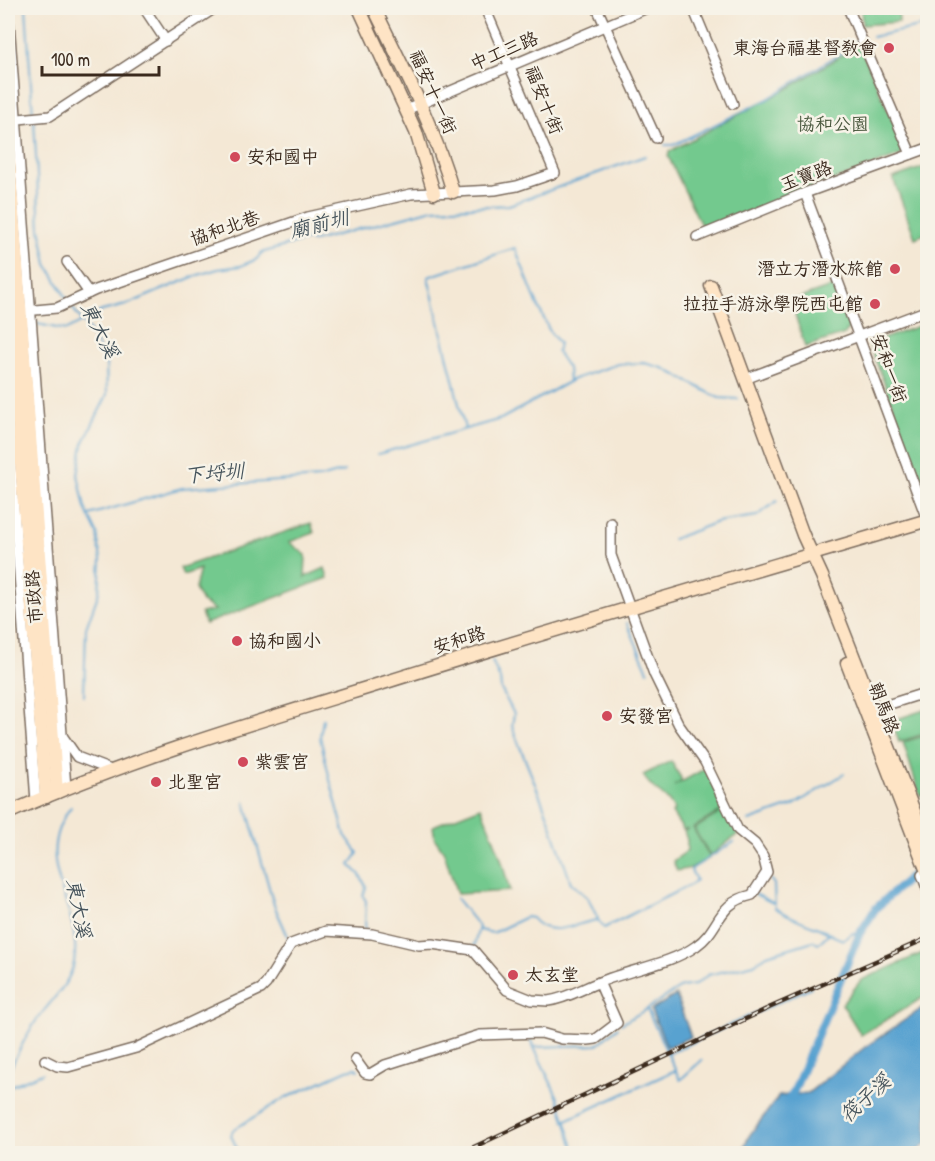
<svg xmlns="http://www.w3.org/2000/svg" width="935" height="1161" viewBox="0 0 935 1161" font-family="'Patrick Hand','LXGW WenKai TC',sans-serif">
<rect width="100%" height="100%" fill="#f7f3e8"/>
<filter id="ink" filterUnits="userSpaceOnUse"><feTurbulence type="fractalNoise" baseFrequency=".0167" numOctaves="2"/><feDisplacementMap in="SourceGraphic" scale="12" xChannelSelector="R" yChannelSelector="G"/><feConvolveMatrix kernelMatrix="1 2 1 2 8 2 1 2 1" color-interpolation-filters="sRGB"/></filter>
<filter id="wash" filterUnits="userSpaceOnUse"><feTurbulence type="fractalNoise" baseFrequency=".008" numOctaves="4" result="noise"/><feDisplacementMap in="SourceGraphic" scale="24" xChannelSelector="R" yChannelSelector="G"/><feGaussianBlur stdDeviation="1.35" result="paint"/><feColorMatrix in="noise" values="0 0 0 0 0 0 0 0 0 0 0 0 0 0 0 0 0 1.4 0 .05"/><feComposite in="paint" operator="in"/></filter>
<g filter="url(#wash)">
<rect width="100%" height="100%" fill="#f4e8d5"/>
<g fill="#73c98e" stroke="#577a56" stroke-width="1.5">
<polygon points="861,8 898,8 899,22 862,25"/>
<polygon points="855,47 861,49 904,147 901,155 707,228 701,225 668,156 670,151 787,89"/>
<polygon points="927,166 927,233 915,238 893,178"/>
<polygon points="834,286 849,327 845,334 805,347 791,301"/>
<polygon points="927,323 928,323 927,494 870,346 874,342"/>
<polygon points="311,523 314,533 289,542 306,555 305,577 325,568 328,578 205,624 201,613 215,610 202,602 195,589 200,569 183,575 180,568"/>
<polygon points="927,709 927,733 899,742 893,724 897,719"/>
<polygon points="927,735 927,793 920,796 903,742"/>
<path d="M671 761 681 778V782L674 786 706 768 726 808 693 828 710 858 691 868 677 871 673 861 687 851V840L684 831 689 829 683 830 672 813 674 810C667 793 652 792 643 775Z"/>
<polygon points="481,807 500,855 510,891 457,894 444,852 435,839 433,826"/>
<polygon points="726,809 738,834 710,856 694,829"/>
<polygon points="927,951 927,995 861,1035 842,1004 861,980"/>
</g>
<g fill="#59a2d0" stroke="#4a6677" stroke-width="1.5">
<polygon points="676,995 691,1037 667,1047 651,1010"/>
<polygon points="927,1005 927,1143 915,1153 741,1153 749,1136 779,1096 808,1093 865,1047"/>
</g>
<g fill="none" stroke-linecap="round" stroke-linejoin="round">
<g stroke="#59a2d0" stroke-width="2">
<polyline points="26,8 33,115"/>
<polyline points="872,37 928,25"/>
<polyline points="34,121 40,228 47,264 68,301"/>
<polyline points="665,145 673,145 766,100 844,51 857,40"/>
<polyline points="71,306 91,333 106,362 107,395 83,444 78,475 85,508 97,533 101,560 99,592 86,628 84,696"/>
<polyline points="33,323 66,330 102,311 126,305 195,276 218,269 241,266 257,259 261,253 310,239 311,242 433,209 509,205 645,156"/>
<polyline points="465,429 428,277 515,248 536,301 550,332 559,343 557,352 568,368 569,382"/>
<polyline points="378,454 501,419 574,379 618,364 644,363 663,368 719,398 738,399"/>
<polyline points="89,515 182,488 319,478 345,471"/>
<polyline points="673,539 717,522 757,516 777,501"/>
<polyline points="627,623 648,671"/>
<polyline points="492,661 500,679 501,689 514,714 512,726 518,742 548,816 571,883 588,898 598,919"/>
<polyline points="323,719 320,737 330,780 345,835 358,853 350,865 360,875 366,887 363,896 366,901 365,931"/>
<polyline points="245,802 274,905 290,941"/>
<polyline points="749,821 794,805 844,774"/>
<path d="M770 879 774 884 775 908C790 917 805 923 821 929 829 933 835 938 844 940L853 933 859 935"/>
<polyline points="755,894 773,903"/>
<polyline points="456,898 479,927 474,946"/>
<path d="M479 930 493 933 526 917 532 918C549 940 575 923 598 920L604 928 692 884 696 880 691 870 693 868 734 842"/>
<polyline points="621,1024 647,1009"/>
<polyline points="530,1039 558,1098 576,1154"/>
<polyline points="535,1047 597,1045 618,1027"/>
<polyline points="670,1053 811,987"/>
<polyline points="702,1060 680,1080 647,1009 681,987 695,985 708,975 754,964 767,955 813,941 818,944 828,934"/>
<path d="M8 1073C16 1057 24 1039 34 1024 46 1005 70 986 74 962 84 906 28 862 71 807"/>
<polyline points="8,1087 42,1073"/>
<polyline points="564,1121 676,1070"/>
<polyline points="240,1154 231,1136 233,1130 283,1099 347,1070 356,1068 358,1070"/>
</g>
<polyline stroke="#59a2d0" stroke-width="8" points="787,1102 794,1091 860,933 876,908 917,871"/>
</g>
</g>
<g filter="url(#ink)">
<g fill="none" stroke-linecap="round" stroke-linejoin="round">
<defs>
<g id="street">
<polyline points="8,8 66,788"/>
<polyline points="144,8 166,41"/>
<polyline points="597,8 656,138"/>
<polyline points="693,8 733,104"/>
<polyline points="848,8 911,154"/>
<polyline points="406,110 647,8"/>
<polyline points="8,120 50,116 215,8"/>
<polyline points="805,193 928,522"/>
<polyline points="697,237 805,193 928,148"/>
<polyline points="67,262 89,293"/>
<polyline points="24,311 57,308 96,290 308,217 411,194 495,190 517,186 555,173 485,8"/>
<polyline points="745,379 928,310"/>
<polyline points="8,426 36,801"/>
<polyline points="874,709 928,692"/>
<polyline points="63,737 77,757 111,770"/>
<polyline points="927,873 922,875 928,891"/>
<polyline points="355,1059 365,1073 370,1074 385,1065 480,1035 541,1033 562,1039 588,1040 596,1039 617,1023 599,982"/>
<path d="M45 1060 57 1066 68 1067 136 1048 261 989 266 984 291 944 326 931 372 934 419 945 432 944 473 950 507 990 532 1000 548 1001C566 999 583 988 600 982 629 970 671 964 696 946 721 929 716 903 752 895L767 872 763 856 755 844 738 830 705 762 679 725 654 674 611 555V523"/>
</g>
<g id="secondary">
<polyline points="359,8 416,132 434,193"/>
<path d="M374 8C403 67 435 129 453 192"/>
<polyline points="8,147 57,792"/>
<polyline points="711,286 803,535 822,576 928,847"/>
<polyline points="8,290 46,797"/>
<polyline points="847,663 928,874"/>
<path d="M8 813C129 759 256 722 383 683 564 626 746 574 928 520"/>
</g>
</defs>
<use href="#street" stroke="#7c6c5e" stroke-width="12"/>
<use href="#secondary" stroke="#7c6c5e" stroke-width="15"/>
<use href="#street" stroke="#fff" stroke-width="9"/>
<use href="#secondary" stroke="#fee4c5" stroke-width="12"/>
<defs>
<polyline id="rail" points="459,1154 771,1007 928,938"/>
</defs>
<use href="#rail" stroke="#3b2a1e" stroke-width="4.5"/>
<use href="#rail" stroke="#f7f3e8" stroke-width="2" stroke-dasharray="7" stroke-linecap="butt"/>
</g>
</g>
<g fill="#d1495b" stroke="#f7f3e8" stroke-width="2">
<circle cx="889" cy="48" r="6"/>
<circle cx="235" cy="157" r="6"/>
<circle cx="895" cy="269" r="6"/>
<circle cx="875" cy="304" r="6"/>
<circle cx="237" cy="641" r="6"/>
<circle cx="607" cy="716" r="6"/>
<circle cx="243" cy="762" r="6"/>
<circle cx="156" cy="782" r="6"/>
<circle cx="513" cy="975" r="6"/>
</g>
<g text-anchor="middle" stroke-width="5" stroke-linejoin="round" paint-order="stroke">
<g font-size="18" fill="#3b2a1e" stroke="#f7f3e8" text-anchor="start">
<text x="877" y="54" text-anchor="end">東海台福基督教會</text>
<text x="247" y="163">安和國中</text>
<text x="883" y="275" text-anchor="end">潛立方潛水旅館</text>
<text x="863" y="310" text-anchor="end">拉拉手游泳學院西屯館</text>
<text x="249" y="647">協和國小</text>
<text x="619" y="722">安發宮</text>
<text x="255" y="768">紫雲宮</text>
<text x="168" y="788">北聖宮</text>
<text x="525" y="981">太玄堂</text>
</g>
<g font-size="18" fill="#3b2a1e" stroke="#f7f3e8">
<text transform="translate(504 51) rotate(-23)" y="6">中工三路</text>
<text transform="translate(433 92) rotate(66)" y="6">福安十一街</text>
<text transform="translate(544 100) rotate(68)" y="6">福安十街</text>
<text transform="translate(806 176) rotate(-21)" y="6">玉寶路</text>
<text transform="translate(225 228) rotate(-19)" y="6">協和北巷</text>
<text transform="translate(889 368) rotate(70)" y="6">安和一街</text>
<text transform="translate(34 597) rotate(-94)" y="6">市政路</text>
<text transform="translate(459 640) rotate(-17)" y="6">安和路</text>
<text transform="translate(884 708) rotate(69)" y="6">朝馬路</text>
</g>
<g font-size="18" fill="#4c5a40" stroke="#f7f3e8">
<text x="833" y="130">協和公園</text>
</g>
<g font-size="20" font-style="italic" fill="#46545c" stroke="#f7f3e8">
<text transform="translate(319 224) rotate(-14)" y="7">廟前圳</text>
<text transform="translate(100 330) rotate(63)" y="7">東大溪</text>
<text transform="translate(214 473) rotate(-5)" y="7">下埒圳</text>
<text transform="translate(79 908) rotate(79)" y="7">東大溪</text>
<text transform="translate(865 1098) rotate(-42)" y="7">筏子溪</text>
</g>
</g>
<rect width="935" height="1161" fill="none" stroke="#f7f3e8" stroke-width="30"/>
<path d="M42 66v9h117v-9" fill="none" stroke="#3b2a1e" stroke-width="3"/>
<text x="51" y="66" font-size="18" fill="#3b2a1e" stroke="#f7f3e8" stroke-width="4.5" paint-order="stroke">100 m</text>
</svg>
